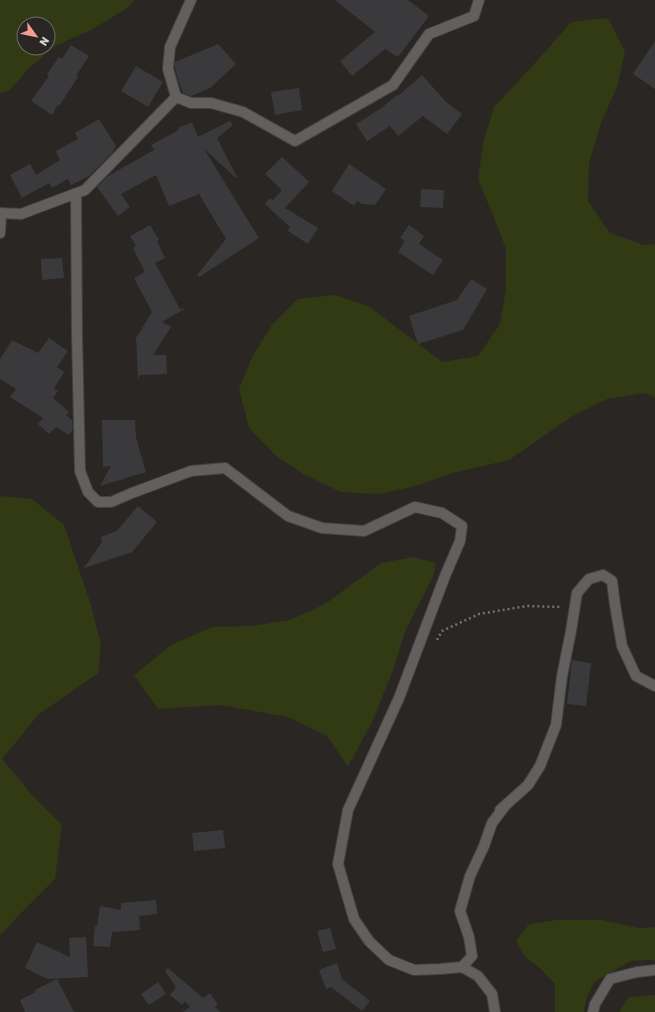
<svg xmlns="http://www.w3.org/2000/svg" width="655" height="1012" viewBox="0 0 655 1012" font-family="Rubik,sans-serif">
<rect width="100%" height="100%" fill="#292624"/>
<g fill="#323a13" fill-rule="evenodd">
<path d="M0 0H134L126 9 91 30 55 46 28 69 10 90 0 93ZM24 24H48V48H24Z"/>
<polygon points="608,18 625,51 617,87 601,123 589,163 588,201 610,233 644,245 655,244 655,398 645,393 607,399 571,417 509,460 452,473 416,486 379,494 341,492 305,475 275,455 249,428 239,389 253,355 272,325 298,299 335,295 370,307 442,362 478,356 500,324 506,289 506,249 493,215 478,180 483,143 494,107 545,52 571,22"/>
<polygon points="0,496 32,499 64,525 91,605 101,644 98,673 38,715 2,759 33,796 62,825 55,879 18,916 0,936"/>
<polygon points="413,557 436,563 433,577 406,629 392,673 373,720 348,767 327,736 288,717 220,705 158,709 134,675 171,645 212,627 252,626 290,620 325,604 381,563"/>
<polygon points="557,920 601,920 639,928 655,927 655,961 650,960 631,961 594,982 586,1000 584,1012 555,1012 555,984 541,969 525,957 516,941 529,924"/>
<polygon points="655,995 655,1012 619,1012 629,997"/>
</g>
<g fill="#3a3a3d">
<polygon points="335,0 408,0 429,16 398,57 385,49 352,76 340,61 375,32"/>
<polygon points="655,41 655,89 633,74"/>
<polygon points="218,44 236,64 210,88 191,96 183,93 178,80 175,68 175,62"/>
<polygon points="71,45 89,56 76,76 78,77 59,106 58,104 52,115 31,101 49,76 47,74 59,57 62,59"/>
<polygon points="136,66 163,82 148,107 121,91"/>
<polygon points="422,75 445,101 462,114 447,134 423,116 398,136 390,126 367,141 356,124 380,109 397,95 398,96"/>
<polygon points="299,88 302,110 275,115 271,92"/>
<polygon points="99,119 116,146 112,153 89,176 71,185 68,179 52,188 49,183 22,198 10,175 30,164 36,175 60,160 56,151 78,139 75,133"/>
<polygon points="230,121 233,125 217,138 237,177 236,178 204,149 259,238 199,277 197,275 226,239 199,194 169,206 156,175 121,194 130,207 118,216 97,187 108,176 154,150 151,145 179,130 178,128 192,122 198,137"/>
<polygon points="282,157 309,182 285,208 318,228 308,244 288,231 290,227 265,204 270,198 273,200 282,190 265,174"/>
<polygon points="349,164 386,189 375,205 362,204 357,201 354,206 332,191"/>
<polygon points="421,189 444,190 443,208 420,207"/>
<polygon points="150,225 159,240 157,241 165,258 155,263 180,309 186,308 162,322 171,327 153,355 166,355 167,374 140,375 138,379 136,338 152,312 134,278 145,272 133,248 136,246 130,236"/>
<polygon points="409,225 424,236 419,244 443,260 433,275 398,252 405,241 400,238"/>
<polygon points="62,258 64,278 42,280 41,259"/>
<polygon points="471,279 487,289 463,330 418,344 409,316 457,300"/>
<polygon points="49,338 68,351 57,367 64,372 54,389 58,391 53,398 69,412 66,415 72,420 73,429 69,435 56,427 49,434 38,424 43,418 10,397 16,389 0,379 0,359 12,340 38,353"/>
<polygon points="102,420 135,420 136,438 146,472 100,486 111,466 103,467"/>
<polygon points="138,506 157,522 132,552 84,568 102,542 101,537 117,531"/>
<polygon points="572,660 591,663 586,706 567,704"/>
<polygon points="223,830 225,848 194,851 192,833"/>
<polygon points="156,900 157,914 139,916 140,930 112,932 110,947 93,946 95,926 97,926 100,906 121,910 121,903"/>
<polygon points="330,928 336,949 323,952 317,931"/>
<polygon points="86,937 88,977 47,979 25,968 37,942 70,957 69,938"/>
<polygon points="337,963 342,979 370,1001 362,1011 331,987 326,989 319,970"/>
<polygon points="168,968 203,998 210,993 218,1005 215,1007 221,1012 183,1012 190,1007 185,1001 182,1005 170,995 176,987 165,971"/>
<polygon points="57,979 74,1012 25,1012 20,1000 36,992 35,990"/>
<polygon points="158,982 166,994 149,1005 141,994"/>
</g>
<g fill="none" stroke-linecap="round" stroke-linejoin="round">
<defs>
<g id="minor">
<polyline points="176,97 168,69 170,47 191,0"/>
<polyline points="76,194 77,334 80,471 88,492 98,502 111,502 132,493 191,471 225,468 288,516 322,528 364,531 415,507 442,513 462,526 460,541 445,576 399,698 348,810 338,864 354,919 369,941 389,960 414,970 440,969 462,967 472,956 469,937 460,911 470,876 484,846 492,823 505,806"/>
<polyline points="0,213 21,214 85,190 176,97 191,103 211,103 243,112 295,141 393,85 429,34 474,16 479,0"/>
<polyline points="0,233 1,213"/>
<polyline points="500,810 528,785 540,766 556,725 562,676 571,631 577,593 589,579 603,575 612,581 615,605 622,646 636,676 655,686"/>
<polyline points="462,967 478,976 492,994 495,1012"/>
<polyline points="593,1012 595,1004 610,979 637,972 655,970"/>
</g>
</defs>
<use href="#minor" stroke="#454240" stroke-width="12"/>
<polyline stroke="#757371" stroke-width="2.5" stroke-dasharray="2 3" stroke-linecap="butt" points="437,640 442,631 479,614 527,606 562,607"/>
<use href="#minor" stroke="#61605f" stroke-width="10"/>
</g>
<g transform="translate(36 36) rotate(123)"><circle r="19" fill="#292624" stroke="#6f6c6b"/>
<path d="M0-3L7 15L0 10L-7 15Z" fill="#f59c93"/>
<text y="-6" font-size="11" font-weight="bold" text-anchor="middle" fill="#d8d6d5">N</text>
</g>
</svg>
